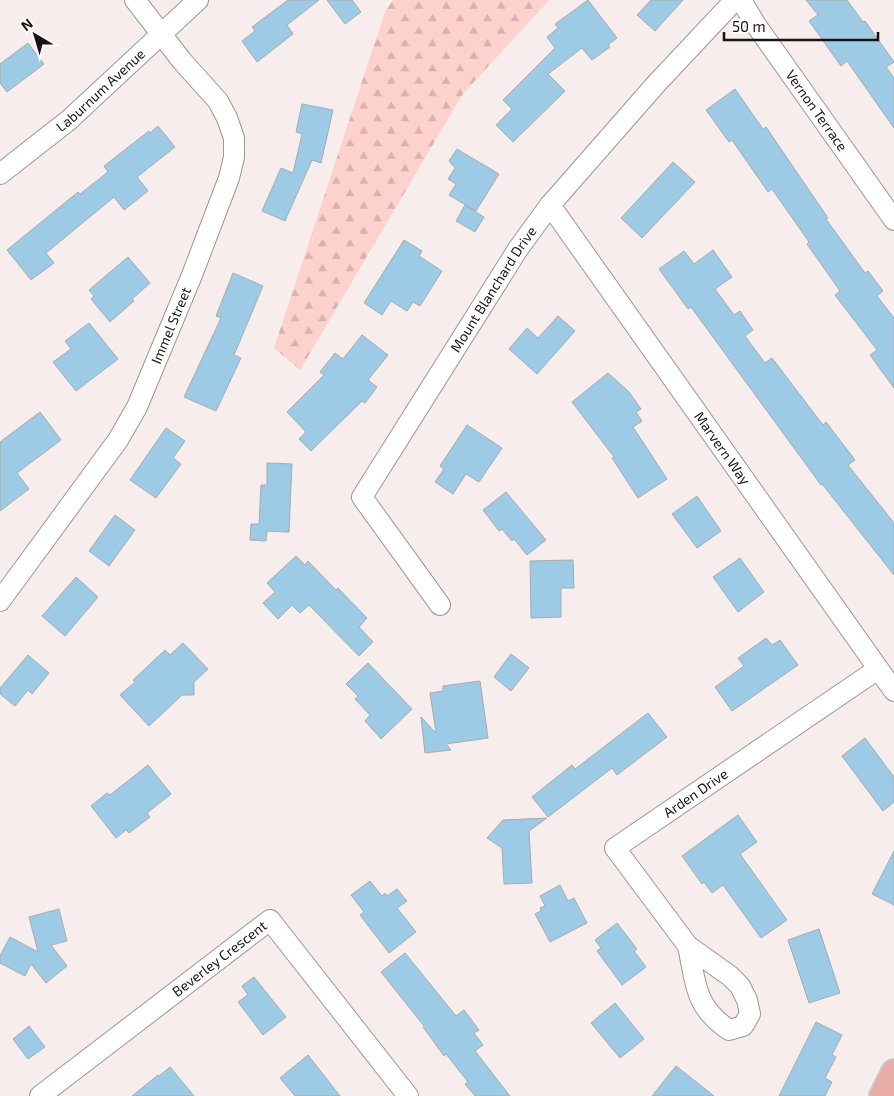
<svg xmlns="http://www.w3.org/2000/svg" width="894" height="1096" viewBox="0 0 894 1096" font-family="'Exo 2',sans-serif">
<defs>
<pattern id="forest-firs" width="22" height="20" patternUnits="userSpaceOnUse" patternTransform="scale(1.25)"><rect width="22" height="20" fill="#fdd1cc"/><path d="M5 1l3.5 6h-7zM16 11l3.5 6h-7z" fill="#d8b3ae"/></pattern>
</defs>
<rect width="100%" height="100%" fill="#f7edec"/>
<polygon fill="url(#forest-firs)" points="393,0 549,0 462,95 300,370 274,348 385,12"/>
<g fill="#9dcae5" stroke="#a5acb1">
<polygon points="288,0 319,0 287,25 293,34 257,62 242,41 255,31 252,27"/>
<polygon points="327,0 352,0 361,12 345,24"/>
<polygon points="588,0 617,38 608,45 610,47 592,60 582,48 548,74 565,91 513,142 496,125 512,109 503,100 555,48 547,37 558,28 555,24"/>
<polygon points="651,0 683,0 655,31 637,15"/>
<polygon points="806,0 847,0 863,22 865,21 894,62 886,67 894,78 894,128 847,61 841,66 809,21 818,15"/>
<polygon points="28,43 44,64 7,92 0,83 0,64"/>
<polygon points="735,89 763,129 766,127 828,218 826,219 865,273 868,271 883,291 877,296 894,318 894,388 870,355 877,350 835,295 840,291 807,244 809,242 772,189 768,192 732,140 729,142 706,110"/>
<polygon points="302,104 333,110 321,163 312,160 285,221 262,211 281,168 293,173 302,134 296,132"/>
<polygon points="158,126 175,147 137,177 148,191 124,210 114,197 46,253 54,263 31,280 7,250 78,192 80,194 108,172 104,166 149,131 150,133"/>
<polygon points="457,149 499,174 476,211 449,195 456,184 448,179 455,168 449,161"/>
<polygon points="673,162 695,182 642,238 621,218"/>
<polygon points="465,205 484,217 475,232 456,221"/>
<polygon points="404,240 422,251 419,256 442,271 420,306 413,302 407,311 391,301 382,315 364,303"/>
<polygon points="713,250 732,277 715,289 734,315 740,311 753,330 745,336 765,363 772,358 823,425 826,422 855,460 848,465 894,523 894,575 822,484 821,485 691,307 688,309 659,269 684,251 694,264"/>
<polygon points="128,257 150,283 132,299 134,301 110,322 91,299 94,296 89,290"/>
<polygon points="233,273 263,286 234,355 241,358 216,411 184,397 221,318 216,316"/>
<polygon points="558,316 575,331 537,374 509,349 527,328 538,338"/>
<polygon points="89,323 118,359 76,391 53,362 71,349 65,341"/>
<polygon points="362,335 388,355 368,380 377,387 365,403 362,401 311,451 299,439 306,432 287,412 324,375 320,372 335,353 343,359"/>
<polygon points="608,373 629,392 641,409 636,412 642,421 633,427 667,479 638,498 612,458 614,457 572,402"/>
<polygon points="40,412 61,440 17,473 29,489 0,511 0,442"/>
<polygon points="467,425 502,448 479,482 466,474 453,494 435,482 444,469 440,466"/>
<polygon points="166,428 185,441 173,458 181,464 156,498 130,480"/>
<polygon points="267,463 292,464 289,532 267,531 266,541 250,540 251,524 259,524 261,485 267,485"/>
<polygon points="506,492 546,540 527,555 514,539 512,541 502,529 499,531 483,510"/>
<polygon points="697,496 721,531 697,548 672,514"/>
<polygon points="115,515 135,530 109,566 89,551"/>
<polygon points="296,556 305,565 308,561 336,590 338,588 367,618 359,627 373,642 359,656 309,605 300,613 292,605 278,619 263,603 275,592 267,583"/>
<polygon points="740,558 764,592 738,612 713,577"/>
<polygon points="573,560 574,588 561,588 561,617 531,618 530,561"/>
<polygon points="76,577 98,597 65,636 42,616"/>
<polygon points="766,638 772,645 780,640 798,665 732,711 715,687 744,666 738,658"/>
<polygon points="183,643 208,669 194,682 194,695 182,695 149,726 120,695 135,682 133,680 165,650 170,655"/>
<polygon points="511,654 529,668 511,691 494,677"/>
<polygon points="28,655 49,673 32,694 28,690 15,706 0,694 0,688"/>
<polygon points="368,663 412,709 381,739 365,721 370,715 355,699 358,696 346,684"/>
<polygon points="480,681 488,738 446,744 451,750 425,753 421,717 436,733 430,693 443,691 443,686"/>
<polygon points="648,713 667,737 617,775 612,768 548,817 532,797 572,765 575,769"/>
<polygon points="865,738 894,777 894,802 883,811 842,756"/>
<polygon points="148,765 171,794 147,813 150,817 129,833 126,830 116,838 91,806 107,793 110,795"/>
<polygon points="738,815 757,842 740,854 787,920 761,938 723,885 712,893 704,882 702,884 682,856"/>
<polygon points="547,818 529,831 532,883 504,884 502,848 487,838 503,820"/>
<polygon points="894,851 894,905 872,894"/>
<polygon points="370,881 382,896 385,893 387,896 397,889 407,901 397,908 416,932 389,953 360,915 364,912 351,895"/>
<polygon points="560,885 568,901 574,898 587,923 550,942 535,914 541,911 540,908 545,906 540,896"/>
<polygon points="59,909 67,941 51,945 67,966 46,983 31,964 25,976 0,963 0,956 10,937 38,952 29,917"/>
<polygon points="617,923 637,949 634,951 646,967 622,985 597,951 601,948 595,940"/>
<polygon points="819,929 840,993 809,1003 788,940"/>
<polygon points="405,953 456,1016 464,1010 479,1030 474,1033 483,1045 475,1051 510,1096 475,1096 465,1084 468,1082 446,1054 444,1056 423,1027 424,1026 381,972"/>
<polygon points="254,977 286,1017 263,1035 238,1002 248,995 242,986"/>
<polygon points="615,1003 644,1039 620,1058 591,1023"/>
<polygon points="816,1022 842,1035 832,1055 836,1057 825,1078 832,1082 825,1096 779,1096"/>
<polygon points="29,1026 45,1047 28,1059 13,1039"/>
<polygon points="308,1055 340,1096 295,1096 280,1078"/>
<polygon points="676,1066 714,1096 652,1096"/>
<polygon points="170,1067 194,1096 132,1096 158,1075 159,1076"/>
</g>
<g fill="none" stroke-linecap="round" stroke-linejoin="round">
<defs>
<g id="minor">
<path id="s1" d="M741 0 756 25 894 220"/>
<path id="s2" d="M0 174 69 120 198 0"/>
<path id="s3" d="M550 205 894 691"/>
<path id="s4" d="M0 601 118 440 137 407 192 275 229 178 234 157V138L227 118 218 101 182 61 135 0"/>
<path id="s5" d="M440 605 362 497 518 249 550 205 657 83 735 0"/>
<path id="s6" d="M688 946C696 984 694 1006 729 1030L743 1026 750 1014 747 1000 740 986 730 976 688 946 615 848 878 669"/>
<path id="s7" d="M40 1096 270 920 408 1096"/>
</g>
<polyline id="major" points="882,1096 894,1072"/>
</defs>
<use href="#minor" stroke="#9e9594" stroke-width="22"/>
<use href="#major" stroke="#cccbcb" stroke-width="28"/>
<use href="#minor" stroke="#fff" stroke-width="20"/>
<use href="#major" stroke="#e9ada7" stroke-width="25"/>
</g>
<g text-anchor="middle" stroke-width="4" stroke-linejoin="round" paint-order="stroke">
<g font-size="14" fill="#171413" stroke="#fefcfc">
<text dy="5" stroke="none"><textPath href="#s2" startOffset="131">Laburnum Avenue</textPath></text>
<text dy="5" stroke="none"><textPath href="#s1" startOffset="134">Vernon Terrace</textPath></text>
<text dy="5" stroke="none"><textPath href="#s5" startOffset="379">Mount Blanchard Drive</textPath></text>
<text dy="5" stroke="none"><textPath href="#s4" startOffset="326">Immel Street</textPath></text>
<text dy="5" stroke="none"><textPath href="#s3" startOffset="298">Marvern Way</textPath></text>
<text dy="5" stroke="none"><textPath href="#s6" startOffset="441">Arden Drive</textPath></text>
<text dy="5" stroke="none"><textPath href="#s7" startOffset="226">Beverley Crescent</textPath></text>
</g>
</g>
<g transform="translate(35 35) rotate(322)" stroke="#fefcfc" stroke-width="4" paint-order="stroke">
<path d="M0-4L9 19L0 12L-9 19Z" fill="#171413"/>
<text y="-8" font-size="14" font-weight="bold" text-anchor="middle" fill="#171413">N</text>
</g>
<path d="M724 32v8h154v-8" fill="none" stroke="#171413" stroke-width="2.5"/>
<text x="732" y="32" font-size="15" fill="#171413" stroke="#fefcfc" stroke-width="4" paint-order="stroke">50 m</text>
</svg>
